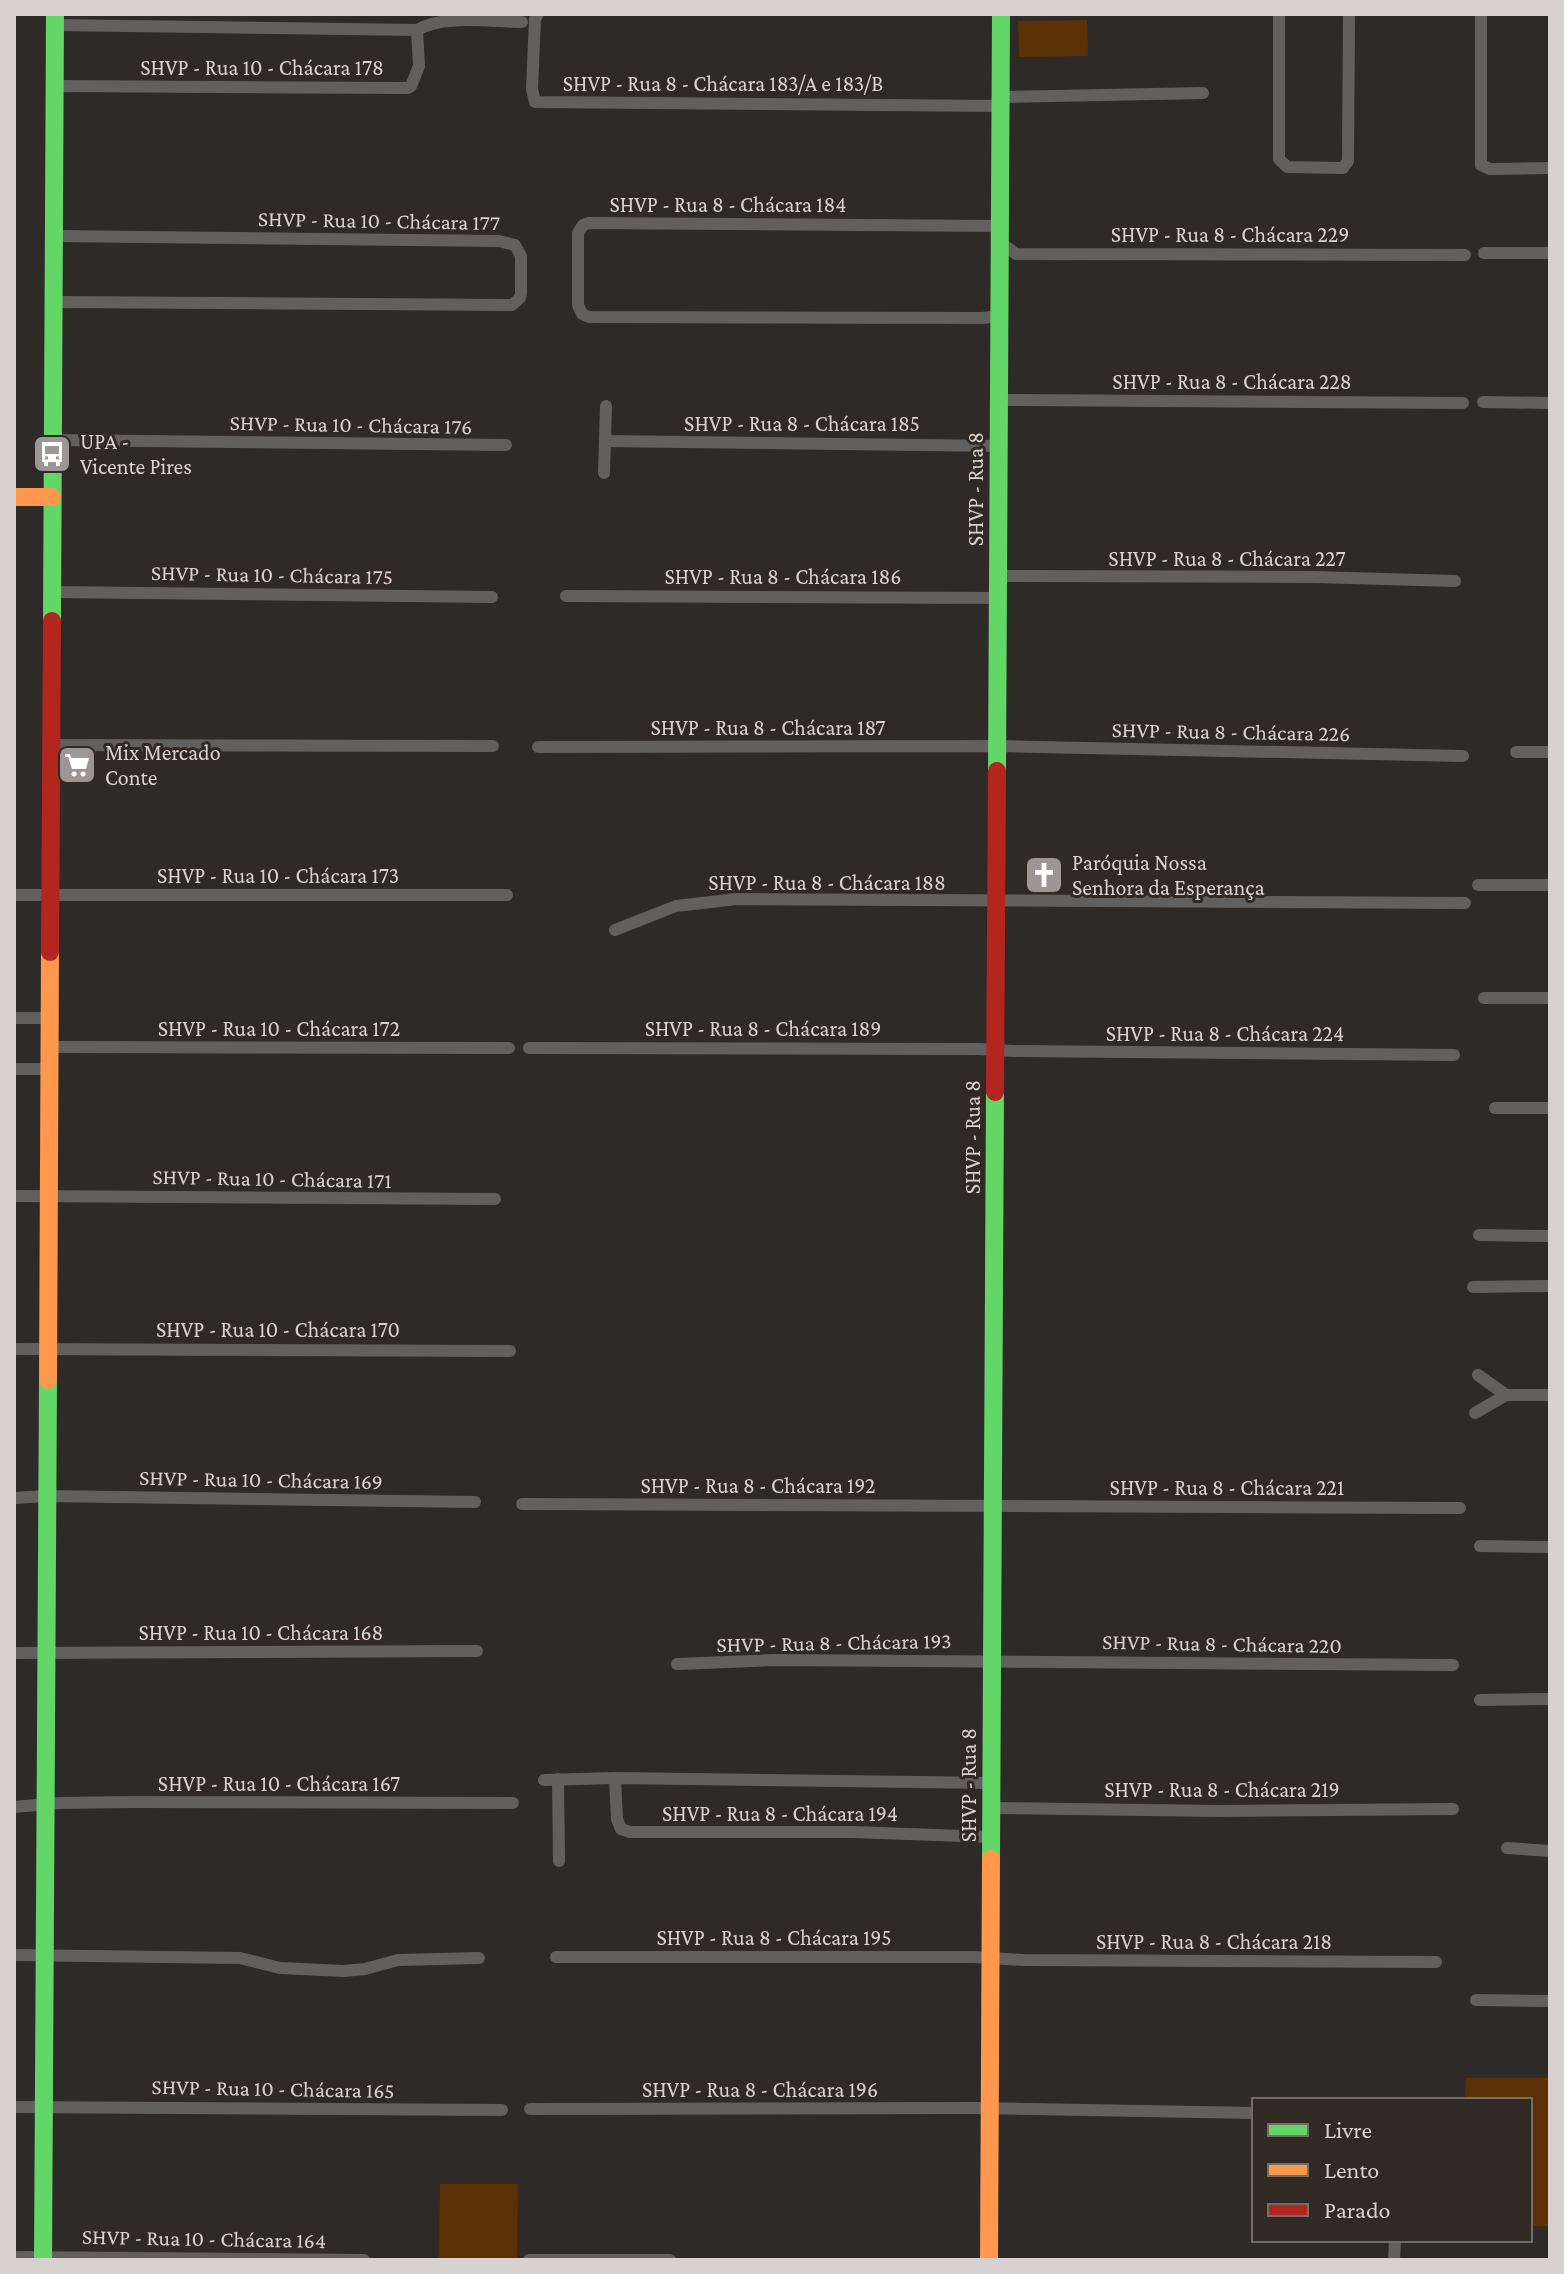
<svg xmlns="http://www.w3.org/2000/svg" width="1564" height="2274" viewBox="0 0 1564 2274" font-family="'Crimson Pro',serif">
<rect width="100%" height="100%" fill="#2e2a27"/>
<g fill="#5b3005">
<polygon points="1087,20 1088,56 1019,57 1018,21"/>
<polygon points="1466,2078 1550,2078 1550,2226 1530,2226 1530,2100 1465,2100"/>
<polygon points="440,2184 518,2184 517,2260 439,2260"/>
</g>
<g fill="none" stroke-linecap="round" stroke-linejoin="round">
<g stroke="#62605e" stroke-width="12">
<polyline points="538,14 535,19 532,89 535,102 1001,106"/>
<polyline points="1279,14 1279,159 1287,167 1343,168 1348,161 1349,14"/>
<polyline points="1481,14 1481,165 1490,169 1550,168"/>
<polyline points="54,25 417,30"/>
<path d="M54 86 408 88 411 86 419 66 417 30C443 14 491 22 522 22"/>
<polyline points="1001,97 1203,93"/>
<polyline points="999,226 588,223 583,225 578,233 578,305 582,314 589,317 982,318 1000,316"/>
<polyline points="54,236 499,241 515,245 521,256 521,293 520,298 512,305 54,302"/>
<polyline points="1000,242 1016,254 1465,255"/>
<polyline points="1484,253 1550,253"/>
<polyline points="1000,400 1463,403"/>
<polyline points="1483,402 1550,403"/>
<polyline points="52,440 506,445"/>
<polyline points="605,441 999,446"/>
<polyline points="604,473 606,406"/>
<polyline points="999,576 1315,577 1455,581"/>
<polyline points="51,592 492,597"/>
<polyline points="566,596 1000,598"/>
<polyline points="50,745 493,746"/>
<polyline points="538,747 997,746 1463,756"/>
<polyline points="1516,752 1550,752"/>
<polyline points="1478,885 1550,885"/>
<polyline points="14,895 507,895"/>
<polyline points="615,930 676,906 737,899 1465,903"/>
<polyline points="1484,998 1550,998"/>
<polyline points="14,1018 49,1018"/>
<polyline points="49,1047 509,1048"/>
<polyline points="529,1048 979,1049 1013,1051 1454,1055"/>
<polyline points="14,1069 49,1069"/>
<polyline points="1495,1108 1550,1108"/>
<polyline points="14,1196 495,1199"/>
<polyline points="1479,1235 1550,1236"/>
<polyline points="1473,1287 1550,1286"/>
<polyline points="14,1349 510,1351"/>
<polyline points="1506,1395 1550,1395"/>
<polyline points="1475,1413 1506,1395 1478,1375"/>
<polyline points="14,1498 46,1496 475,1502"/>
<polyline points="522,1504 1460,1508"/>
<polyline points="1480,1546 1550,1547"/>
<polyline points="14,1653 477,1651"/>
<polyline points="677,1664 775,1660 1453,1665"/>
<polyline points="1480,1700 1550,1699"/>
<polyline points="558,1779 559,1861"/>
<polyline points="544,1780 615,1778"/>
<polyline points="992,1783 615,1778 617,1819 621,1829 630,1832 852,1832 992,1837"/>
<polyline points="14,1807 59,1803 130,1802 513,1803"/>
<polyline points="992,1808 1220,1811 1453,1809"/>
<polyline points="1507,1848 1550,1851"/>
<polyline points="14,1955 240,1958 280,1968 344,1971 365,1969 398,1960 479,1958"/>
<polyline points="556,1957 974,1957 1024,1960 1436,1962"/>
<polyline points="1476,2000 1550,2001"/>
<polyline points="14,2107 502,2110"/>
<polyline points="530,2109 973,2108 1254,2113"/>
<polyline points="14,2257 364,2260"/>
<polyline points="529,2260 670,2260"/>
<polyline points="1394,2260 1395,2240"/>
</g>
<g stroke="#63d668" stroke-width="18">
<polyline points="52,621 55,14"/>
<polyline points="997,771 1001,14"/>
<polyline points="991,1859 995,1092"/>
<polyline points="43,2260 48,1380"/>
</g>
<g stroke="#ff974d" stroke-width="18">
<polyline points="14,497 52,497"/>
<polyline points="48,1380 50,952"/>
<polyline points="989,2260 991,1859"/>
</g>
<g stroke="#b3261e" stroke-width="18">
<polyline points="50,952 52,621"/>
<polyline points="995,1092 997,771"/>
</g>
</g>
<defs>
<symbol id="bus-square" viewBox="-11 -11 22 22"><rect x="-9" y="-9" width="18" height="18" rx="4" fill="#9c9794" stroke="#312924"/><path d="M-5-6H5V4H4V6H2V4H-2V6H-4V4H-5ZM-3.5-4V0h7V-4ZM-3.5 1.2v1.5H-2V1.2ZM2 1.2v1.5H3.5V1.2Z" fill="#fff"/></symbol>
<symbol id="supermarket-square" viewBox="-11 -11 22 22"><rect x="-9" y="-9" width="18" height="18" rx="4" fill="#9c9794" stroke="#312924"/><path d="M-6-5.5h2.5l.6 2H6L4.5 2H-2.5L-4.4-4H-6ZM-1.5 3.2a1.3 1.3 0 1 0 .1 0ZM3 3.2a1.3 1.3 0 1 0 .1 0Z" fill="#fff"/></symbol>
<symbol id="church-square" viewBox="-11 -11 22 22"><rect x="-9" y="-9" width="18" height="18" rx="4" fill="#9c9794" stroke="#312924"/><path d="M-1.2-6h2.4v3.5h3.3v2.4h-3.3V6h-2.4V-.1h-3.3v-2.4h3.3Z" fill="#fff"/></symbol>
</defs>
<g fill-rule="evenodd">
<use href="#bus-square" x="30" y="432" width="44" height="44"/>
<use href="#supermarket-square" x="55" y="743" width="44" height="44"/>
<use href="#church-square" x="1022" y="853" width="44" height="44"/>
</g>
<g text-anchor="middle" stroke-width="6" stroke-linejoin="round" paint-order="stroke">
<g font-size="22" fill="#d7d2cf" stroke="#312924">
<text x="262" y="75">SHVP - Rua 10 - Chácara 178</text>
<text x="723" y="91">SHVP - Rua 8 - Chácara 183/A e 183/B</text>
<text x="728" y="212">SHVP - Rua 8 - Chácara 184</text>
<text transform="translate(379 220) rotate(1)" y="8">SHVP - Rua 10 - Chácara 177</text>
<text x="1230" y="242">SHVP - Rua 8 - Chácara 229</text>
<text x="1232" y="389">SHVP - Rua 8 - Chácara 228</text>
<text x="802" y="431">SHVP - Rua 8 - Chácara 185</text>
<text transform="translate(351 424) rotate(1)" y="8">SHVP - Rua 10 - Chácara 176</text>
<text transform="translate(975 489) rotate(-90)" y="8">SHVP - Rua 8</text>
<text x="1227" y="566">SHVP - Rua 8 - Chácara 227</text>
<text transform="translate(272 574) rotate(1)" y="8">SHVP - Rua 10 - Chácara 175</text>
<text x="783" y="584">SHVP - Rua 8 - Chácara 186</text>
<text x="768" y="735">SHVP - Rua 8 - Chácara 187</text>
<text transform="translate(1231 731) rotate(1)" y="8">SHVP - Rua 8 - Chácara 226</text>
<text x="278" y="883">SHVP - Rua 10 - Chácara 173</text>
<text x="827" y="890">SHVP - Rua 8 - Chácara 188</text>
<text x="279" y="1036">SHVP - Rua 10 - Chácara 172</text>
<text x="763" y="1036">SHVP - Rua 8 - Chácara 189</text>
<text x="1225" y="1041">SHVP - Rua 8 - Chácara 224</text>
<text transform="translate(972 1137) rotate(-90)" y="8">SHVP - Rua 8</text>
<text transform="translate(272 1178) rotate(1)" y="8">SHVP - Rua 10 - Chácara 171</text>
<text x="278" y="1337">SHVP - Rua 10 - Chácara 170</text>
<text transform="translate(261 1479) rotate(1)" y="8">SHVP - Rua 10 - Chácara 169</text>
<text x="758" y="1493">SHVP - Rua 8 - Chácara 192</text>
<text x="1227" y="1495">SHVP - Rua 8 - Chácara 221</text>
<text x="261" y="1640">SHVP - Rua 10 - Chácara 168</text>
<text transform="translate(834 1642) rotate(-1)" y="8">SHVP - Rua 8 - Chácara 193</text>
<text transform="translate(1222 1643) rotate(1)" y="8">SHVP - Rua 8 - Chácara 220</text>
<text x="279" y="1791">SHVP - Rua 10 - Chácara 167</text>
<text transform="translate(968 1785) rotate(-90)" y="8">SHVP - Rua 8</text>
<text x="1222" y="1797">SHVP - Rua 8 - Chácara 219</text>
<text x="780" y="1821">SHVP - Rua 8 - Chácara 194</text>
<text x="774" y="1945">SHVP - Rua 8 - Chácara 195</text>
<text x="1214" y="1949">SHVP - Rua 8 - Chácara 218</text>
<text transform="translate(273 2088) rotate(1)" y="8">SHVP - Rua 10 - Chácara 165</text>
<text x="760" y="2097">SHVP - Rua 8 - Chácara 196</text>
<text transform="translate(204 2238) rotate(1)" y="8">SHVP - Rua 10 - Chácara 164</text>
</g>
<g font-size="22" fill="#d7d2cf" stroke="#312924" text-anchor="start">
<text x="80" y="449">UPA -<tspan x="80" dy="25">Vicente Pires</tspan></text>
<text x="105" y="760">Mix Mercado<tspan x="105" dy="25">Conte</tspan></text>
<text x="1072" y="870">Paróquia Nossa<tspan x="1072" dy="25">Senhora da Esperança</tspan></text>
</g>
</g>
<rect width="1564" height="2274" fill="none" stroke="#d7d2cf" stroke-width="32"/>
<rect x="1252" y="2098" width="280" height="144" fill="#312924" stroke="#736d68" stroke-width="2"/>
<rect x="1268" y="2124" width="40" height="12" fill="#63d668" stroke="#736d68" stroke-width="2"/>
<text x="1324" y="2138" font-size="24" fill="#d7d2cf">Livre</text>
<rect x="1268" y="2164" width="40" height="12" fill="#ff974d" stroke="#736d68" stroke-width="2"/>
<text x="1324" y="2178" font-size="24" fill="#d7d2cf">Lento</text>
<rect x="1268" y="2204" width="40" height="12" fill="#b3261e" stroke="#736d68" stroke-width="2"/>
<text x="1324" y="2218" font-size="24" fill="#d7d2cf">Parado</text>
</svg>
